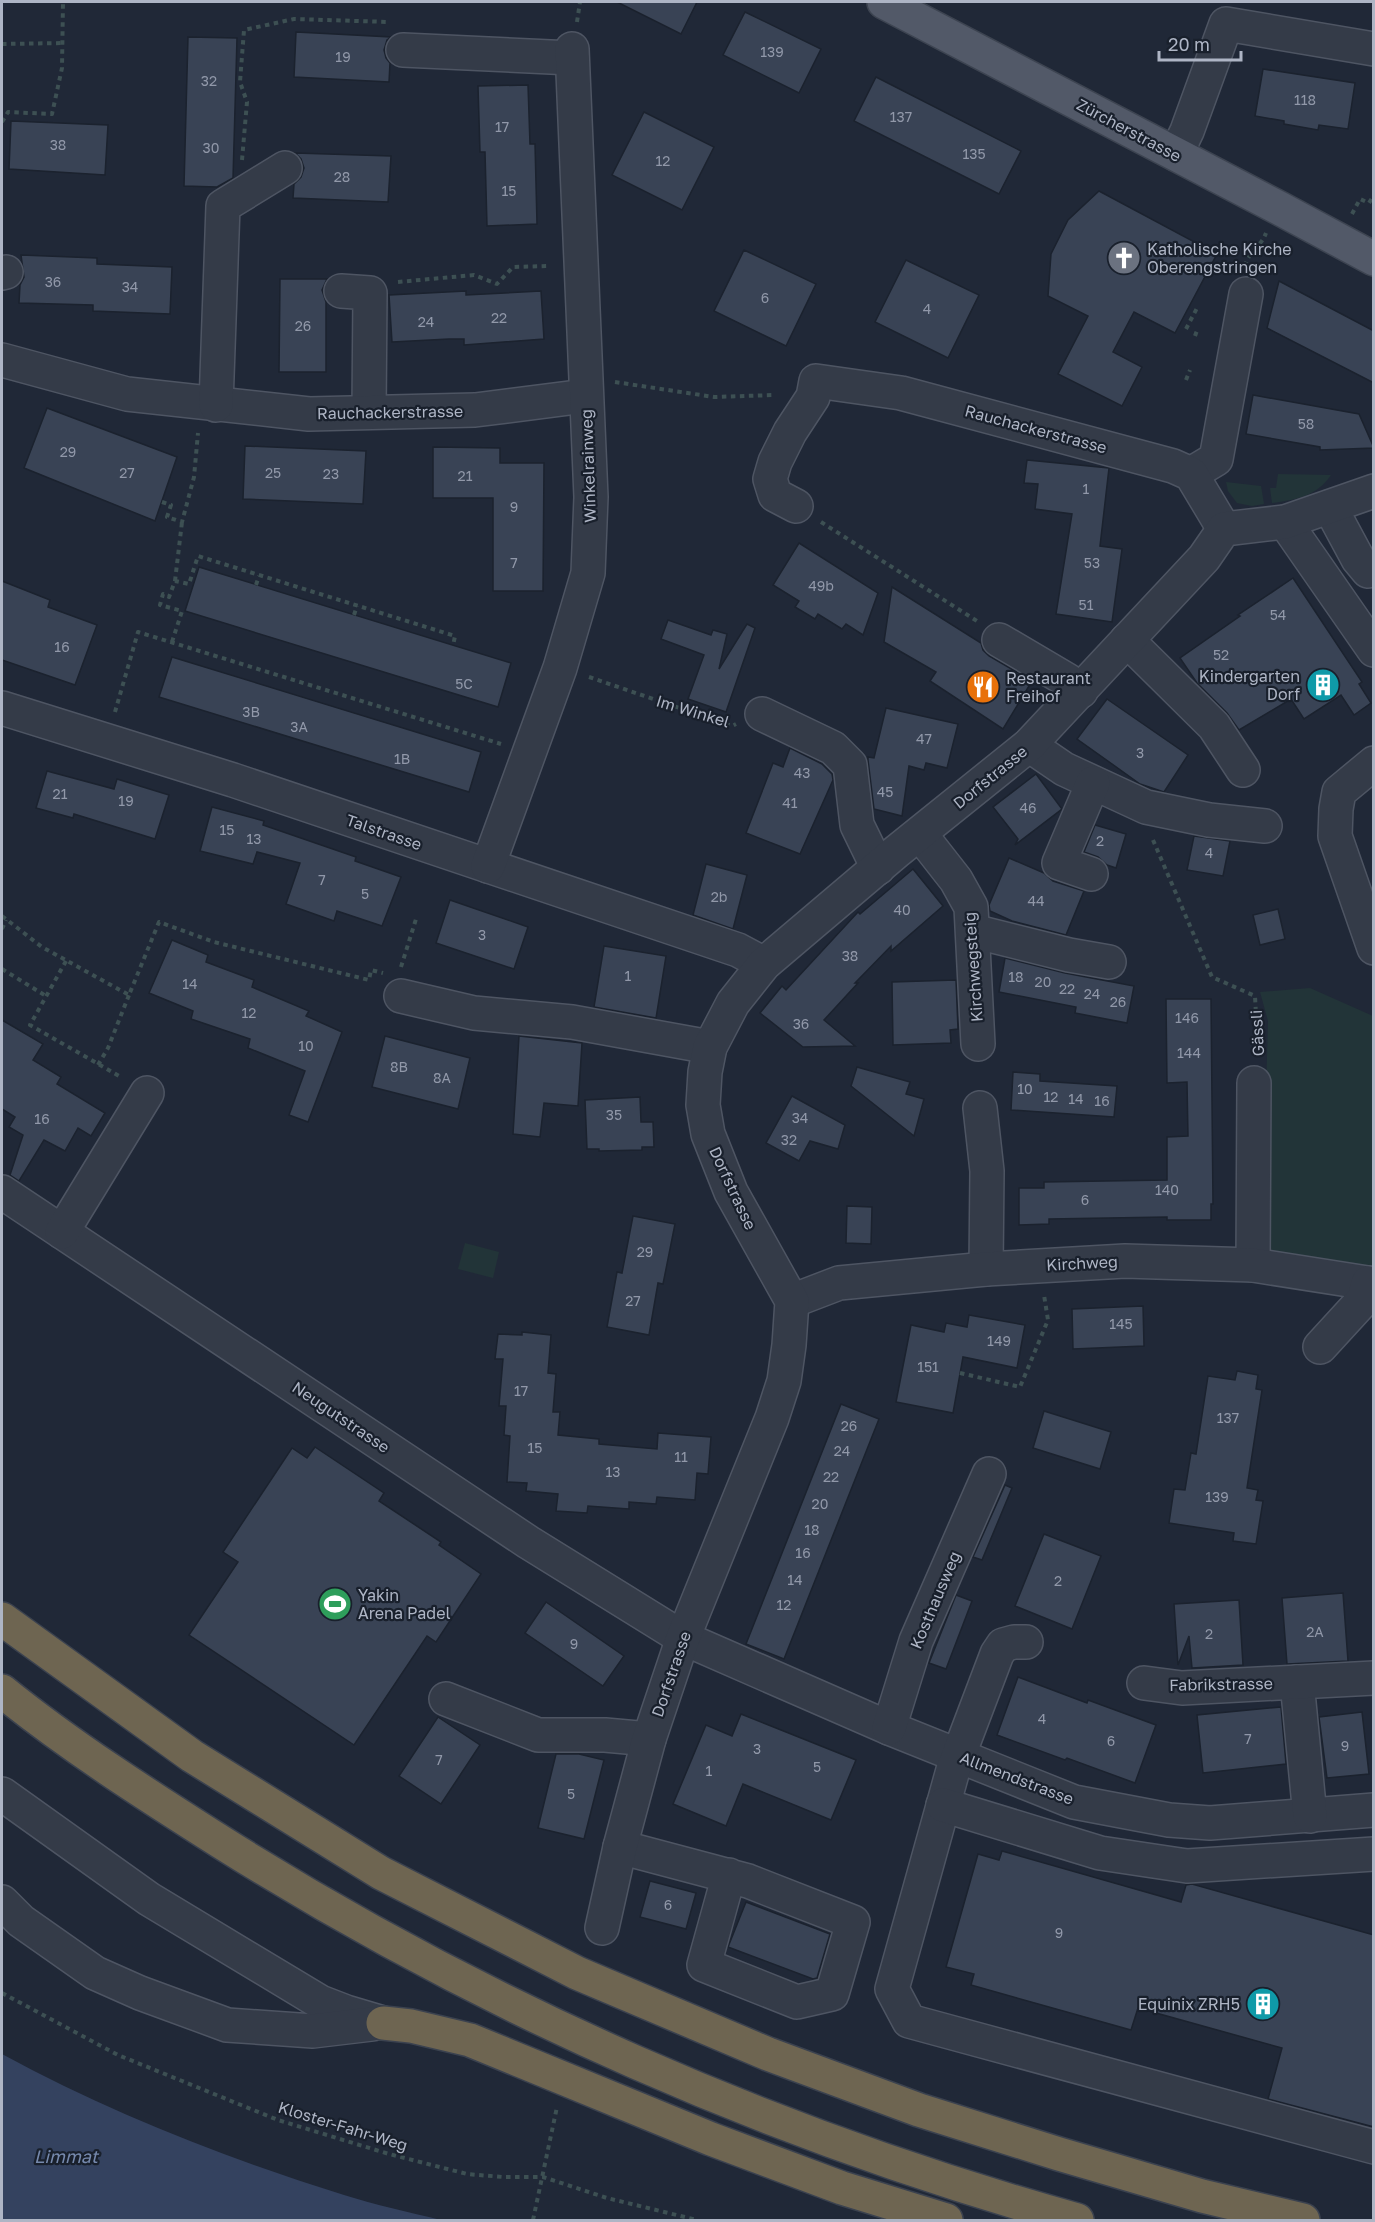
<svg xmlns="http://www.w3.org/2000/svg" width="1375" height="2222" viewBox="0 0 1375 2222" font-family="'Golos Text',sans-serif">
<rect width="100%" height="100%" fill="#202837"/>
<g fill="#223438">
<path d="M1278 474 1331 475C1317 496 1296 500 1272 503L1270 488H1276Z"/>
<polygon points="1226,482 1261,486 1264,504 1252,506 1237,503 1228,491"/>
<polygon points="1310,988 1373,1016 1373,1278 1273,1256 1262,1235 1268,1021 1260,992"/>
<polygon points="465,1243 499,1252 493,1278 458,1269"/>
</g>
<path fill="#34425f" d="M2 2054C110 2113 226 2158 344 2195 375 2205 409 2212 441 2220H2Z"/>
<g fill="#394355" stroke="#1b222e" stroke-width="1.5">
<polygon points="617,2 697,2 681,34"/>
<polygon points="745,12 821,49 799,93 723,55"/>
<polygon points="296,32 391,37 387,40 384,50 386,58 390,63 389,82 294,77"/>
<polygon points="188,37 237,38 233,178 217,187 184,186"/>
<polygon points="1263,69 1355,83 1348,129 1319,125 1318,130 1284,124 1284,121 1255,116"/>
<polygon points="876,77 1021,151 999,194 854,121"/>
<polygon points="528,85 530,144 535,144 537,224 487,226 485,152 480,152 478,86"/>
<polygon points="644,112 714,147 682,210 612,175"/>
<polygon points="11,121 108,125 105,175 9,169"/>
<polygon points="295,153 391,156 388,202 293,198 294,184 301,177 304,168 301,159"/>
<polygon points="1099,191 1217,254 1175,333 1134,312 1113,352 1142,367 1122,406 1058,374 1088,316 1048,296 1051,254 1068,220"/>
<polygon points="744,250 816,284 786,346 714,311"/>
<polygon points="21,255 97,258 97,264 172,267 170,314 93,311 93,305 19,303 20,285 24,277"/>
<polygon points="906,260 979,295 948,358 875,322"/>
<polygon points="280,279 327,279 322,290 326,302 326,372 279,372"/>
<polygon points="1279,281 1374,331 1374,383 1267,328"/>
<polygon points="466,291 466,295 541,291 544,339 464,345 464,339 449,339 392,342 389,295"/>
<polygon points="1253,395 1359,414 1374,448 1320,450 1320,447 1246,434"/>
<polygon points="47,408 177,457 155,521 24,468"/>
<polygon points="245,446 366,451 363,504 243,499"/>
<polygon points="433,447 500,448 500,463 544,463 543,591 493,591 493,498 433,498"/>
<polygon points="1027,460 1109,468 1100,546 1122,549 1112,622 1056,614 1072,514 1035,509 1038,484 1024,483"/>
<polygon points="799,543 878,593 863,635 846,624 842,629 818,614 815,619 795,607 799,601 773,585"/>
<polygon points="199,567 511,663 498,707 185,611"/>
<polygon points="1293,578 1362,682 1359,684 1371,703 1354,715 1341,695 1304,719 1291,699 1239,730 1227,713 1197,683 1180,658 1240,616 1238,615"/>
<polygon points="2,581 50,600 48,607 97,625 75,685 2,660"/>
<polygon points="892,587 981,643 983,650 989,656 1032,681 1003,729 930,681 936,672 884,642"/>
<polygon points="668,620 711,635 713,630 727,634 719,669 747,624 755,628 726,712 688,699 704,655 661,639"/>
<polygon points="172,657 481,752 469,792 159,697"/>
<polygon points="1107,699 1188,755 1164,792 1140,784 1077,739"/>
<polygon points="886,708 958,724 947,768 926,763 924,770 909,766 902,816 874,809 868,760 868,757 874,758"/>
<polygon points="790,748 822,764 832,774 833,780 800,854 746,833 773,763 783,767"/>
<polygon points="47,771 114,789 117,779 169,795 155,839 74,814 73,818 36,808"/>
<polygon points="1036,774 1062,809 1015,845 1018,839 993,807"/>
<polygon points="212,807 264,821 263,825 356,857 355,861 401,877 382,926 337,911 334,921 286,904 300,863 257,852 253,864 200,851"/>
<polygon points="1095,825 1126,834 1116,868 1107,865 1098,857 1084,852"/>
<polygon points="1194,836 1230,841 1223,876 1187,870"/>
<polygon points="1009,858 1044,873 1053,881 1084,891 1066,935 1012,921 990,911 989,905"/>
<polygon points="706,864 747,875 733,929 693,915"/>
<polygon points="913,869 943,906 891,951 891,946 855,983 858,983 824,1020 855,1046 803,1047 760,1013 782,986 786,990 858,912 860,914"/>
<polygon points="450,900 528,927 514,969 436,943"/>
<polygon points="1278,909 1285,939 1260,945 1253,915"/>
<polygon points="172,940 208,955 206,962 254,980 252,987 309,1011 306,1016 342,1032 308,1122 289,1115 305,1071 248,1048 250,1039 191,1019 193,1011 149,993"/>
<polygon points="604,946 666,956 656,1018 594,1007"/>
<polygon points="1005,958 1065,973 1134,986 1127,1023 1075,1013 1076,1007 999,992"/>
<polygon points="956,980 958,1029 950,1030 951,1043 893,1045 892,982"/>
<polygon points="1166,999 1211,999 1213,1204 1211,1204 1211,1220 1167,1220 1167,1217 1049,1219 1049,1224 1019,1225 1019,1188 1044,1188 1044,1182 1167,1180 1167,1137 1188,1136 1187,1082 1167,1083"/>
<polygon points="2,1020 43,1044 33,1060 61,1077 57,1084 105,1113 91,1136 78,1128 65,1151 44,1140 19,1181 10,1175 23,1135 9,1127 15,1117 2,1109"/>
<polygon points="385,1036 470,1058 458,1109 372,1087"/>
<polygon points="519,1036 582,1043 578,1106 544,1103 540,1137 513,1134"/>
<polygon points="857,1067 910,1082 906,1094 924,1099 914,1136 851,1086"/>
<polygon points="1013,1072 1040,1074 1040,1081 1117,1086 1114,1117 1011,1110"/>
<polygon points="792,1096 845,1125 838,1149 810,1141 799,1161 766,1143"/>
<polygon points="640,1097 641,1122 653,1122 654,1147 642,1147 642,1150 599,1151 599,1149 587,1149 585,1100"/>
<polygon points="847,1206 872,1207 871,1244 846,1243"/>
<polygon points="633,1216 675,1224 663,1284 658,1283 649,1335 607,1327 617,1272 622,1273"/>
<polygon points="1143,1306 1144,1346 1073,1349 1072,1309"/>
<polygon points="969,1315 1025,1325 1017,1368 963,1357 953,1413 896,1402 911,1325 944,1332 946,1323 967,1327"/>
<polygon points="522,1332 551,1335 548,1373 556,1374 553,1412 560,1412 558,1435 599,1439 599,1444 657,1449 658,1433 711,1437 708,1474 697,1473 695,1500 657,1497 656,1504 629,1502 629,1509 588,1506 587,1513 556,1511 558,1494 526,1491 527,1483 507,1482 510,1436 504,1435 506,1406 499,1406 503,1359 495,1359 498,1334 522,1335"/>
<polygon points="1237,1371 1258,1375 1256,1389 1262,1390 1247,1488 1258,1490 1256,1500 1263,1501 1256,1544 1233,1541 1234,1533 1169,1523 1174,1489 1185,1490 1191,1453 1196,1454 1208,1376 1235,1380"/>
<polygon points="841,1404 879,1419 784,1659 746,1644"/>
<polygon points="1044,1411 1111,1432 1100,1469 1033,1448"/>
<polygon points="315,1447 384,1493 379,1501 441,1542 439,1545 481,1574 436,1642 427,1636 354,1745 189,1635 238,1562 223,1552 292,1448 307,1458"/>
<polygon points="1005,1485 1012,1488 982,1560 973,1557"/>
<polygon points="1044,1534 1101,1556 1072,1629 1015,1606"/>
<polygon points="1343,1593 1348,1661 1287,1664 1282,1598"/>
<polygon points="956,1595 972,1601 946,1669 929,1663"/>
<polygon points="1239,1600 1243,1665 1192,1668 1189,1636 1178,1665 1174,1604"/>
<polygon points="546,1602 624,1656 603,1686 525,1633"/>
<polygon points="1018,1677 1087,1703 1088,1700 1156,1725 1135,1783 1067,1758 1065,1760 997,1735"/>
<polygon points="1281,1707 1286,1764 1203,1773 1197,1715"/>
<polygon points="1362,1712 1369,1774 1327,1778 1319,1717"/>
<polygon points="741,1714 856,1760 831,1820 743,1784 726,1826 673,1804 706,1725 732,1736"/>
<polygon points="438,1717 480,1745 441,1804 399,1776"/>
<polygon points="556,1754 579,1754 604,1760 584,1839 538,1828"/>
<polygon points="1002,1851 1181,1902 1186,1885 1192,1884 1374,1935 1374,2127 1268,2099 1282,2048 1138,2008 1131,2030 971,1985 974,1974 946,1967 978,1854 999,1860"/>
<polygon points="650,1881 696,1893 686,1929 640,1917"/>
<polygon points="746,1902 830,1934 817,1978 813,1979 728,1947"/>
</g>
<g fill="none" stroke-linecap="round" stroke-linejoin="round">
<defs>
<g id="minor">
<polyline points="403,50 572,58"/>
<polyline points="1176,154 1187,131 1226,24 1374,49"/>
<polyline points="2,273 6,272"/>
<polyline points="341,291 370,293 369,412"/>
<polyline points="2,360 127,394 309,414 475,410 585,396"/>
<polyline points="216,405 223,206 285,168"/>
<polyline points="1191,474 1216,459 1246,294"/>
<polyline points="796,506 775,495 770,479 775,462 790,432 813,397 816,381 901,393 1173,466 1191,474 1224,529"/>
<polyline points="1330,507 1358,559 1368,571"/>
<polyline points="1285,522 1374,650"/>
<polyline points="999,640 1067,680 1081,691"/>
<polyline points="1127,640 1214,726 1243,770"/>
<polyline points="2,708 233,780 738,950 764,964"/>
<polyline points="762,714 833,748 850,765 857,825 878,868"/>
<polyline points="1029,745 1064,769 1146,807 1209,820 1265,826"/>
<polyline points="1374,763 1339,792 1336,809 1335,836 1374,948"/>
<polyline points="920,834 956,880 971,907 978,1044"/>
<polyline points="488,866 560,668 588,573 591,497 572,49"/>
<polyline points="1091,874 1059,863 1093,783"/>
<polyline points="973,931 1069,955 1109,962"/>
<polyline points="401,996 474,1013 572,1022 710,1047"/>
<polyline points="980,1108 987,1171 986,1269"/>
<polyline points="2,1192 528,1542 683,1638 889,1728 1074,1802 1169,1820 1210,1823 1374,1810"/>
<polyline points="62,1232 147,1093"/>
<polyline points="1253,1265 1254,1083"/>
<polyline points="792,1301 839,1283 986,1269 1125,1261 1253,1265 1374,1284"/>
<polyline points="1320,1347 1364,1299 1368,1283"/>
<polyline points="1026,1642 1014,1642 1003,1645 997,1654 953,1770 892,1989 909,2021 1374,2147"/>
<polyline points="1297,1682 1310,1816"/>
<polyline points="1144,1683 1182,1688 1374,1678"/>
<polyline points="446,1699 538,1735 605,1735 649,1739"/>
<polyline points="889,1728 916,1641 989,1474"/>
<polyline points="2,1794 149,1899 320,2002 346,2012 383,2023"/>
<polyline points="943,1805 1100,1853 1187,1866 1374,1854"/>
<polyline points="620,1847 748,1881 853,1922 832,1994 797,2002 704,1965 729,1875"/>
<polyline points="2,1902 21,1921 95,1973 140,1993 227,2025 313,2031 372,2024"/>
<polyline points="602,1928 620,1847 649,1739 683,1638 772,1418 784,1381 789,1345 792,1301 731,1192 708,1134 703,1105 705,1072 710,1047 733,1003 764,964 896,852 1029,745 1204,558 1224,529 1285,522 1374,491"/>
</g>
<polyline id="major" points="884,2 1279,208 1374,259"/>
<g id="highway">
<polyline points="2,1619 192,1756 381,1873 577,1973 768,2054 919,2110 1059,2154 1202,2196 1303,2220"/>
<path d="M2 1691C70 1746 147 1795 221 1842 486 2009 776 2136 1077 2220"/>
<polyline points="383,2023 411,2026 470,2040 711,2139 842,2188 946,2220"/>
</g>
</defs>
<use href="#minor" stroke="#4e5563" stroke-width="36"/>
<use href="#major" stroke="#3d4451" stroke-width="36"/>
<use href="#highway" stroke="#3b424f" stroke-width="36"/>
<g stroke="#3d5053" stroke-width="4" stroke-dasharray="4.5 4.5" stroke-linecap="butt">
<polyline points="577,22 580,2"/>
<polyline points="2,44 64,43"/>
<polyline points="2,122 8,112 52,114 62,68 63,2"/>
<polyline points="242,160 247,102 240,82 244,30 294,19 389,22"/>
<polyline points="1352,214 1360,199 1369,203 1374,195"/>
<path d="M1245 266C1248 252 1261 247 1266 233"/>
<polyline points="398,282 474,275 497,284 513,267 550,266"/>
<polyline points="1186,329 1197,308"/>
<polyline points="1195,336 1198,328"/>
<polyline points="1186,380 1190,370"/>
<polyline points="615,382 714,397 775,395"/>
<polyline points="162,502 171,505 167,517 182,522 194,477 198,433"/>
<polyline points="821,522 977,621"/>
<polyline points="175,581 182,522"/>
<polyline points="256,585 259,576"/>
<polyline points="354,615 357,606"/>
<polyline points="172,642 182,611 160,605 163,594 169,597 175,581 189,584 198,556 455,636 453,646"/>
<polyline points="589,677 732,726 736,724"/>
<polyline points="115,712 138,632 501,744"/>
<polyline points="1153,840 1212,977 1255,996 1258,1053"/>
<polyline points="2,916 42,947 129,995 159,922 214,942 369,980 371,970 383,973"/>
<polyline points="2,929 6,920"/>
<polyline points="66,961 30,1025 121,1077"/>
<polyline points="401,967 416,919"/>
<polyline points="2,969 46,996"/>
<polyline points="98,1065 108,1048 129,995"/>
<polyline points="960,1373 1020,1387 1048,1320 1044,1295"/>
<polyline points="2,1993 118,2055 278,2120 389,2154 467,2174 503,2177 543,2177 607,2198 697,2220"/>
<polyline points="533,2220 557,2107"/>
</g>
<use href="#minor" stroke="#343b48" stroke-width="33"/>
<use href="#major" stroke="#525968" stroke-width="33"/>
<use href="#highway" stroke="#6e6551" stroke-width="33"/>
</g>
<defs>
<symbol id="church-disc" viewBox="-11 -11 22 22"><circle r="9.5" fill="#6b7280" stroke="#19202c"/><path d="M-1.2-6h2.4v3.5h3.3v2.4h-3.3V6h-2.4V-.1h-3.3v-2.4h3.3Z" fill="#fff"/></symbol>
<symbol id="building-disc" viewBox="-11 -11 22 22"><circle r="9.5" fill="#0f9aa8" stroke="#19202c"/><path d="M-4-6H4V6H1V3H-1V6H-4ZM-2.5-4.3h1.7v1.8h-1.7ZM.8-4.3h1.7v1.8H.8ZM-2.5-1h1.7V.8h-1.7ZM.8-1h1.7V.8H.8Z" fill="#fff"/></symbol>
<symbol id="restaurant-disc" viewBox="-11 -11 22 22"><circle r="9.5" fill="#e8710a" stroke="#19202c"/><path d="M-5-6h1v4h1v-4h1v4h1v-4h1v5L-1.5 .5V6h-2V.5L-5-1ZM5-6V6H3V1.5H1.5Q1.5-4 5-6Z" fill="#fff"/></symbol>
<symbol id="stadium-disc" viewBox="-11 -11 22 22"><circle r="9.5" fill="#2e9e5b" stroke="#19202c"/><path d="M0-5a6.5 5 0 1 0 0 10a6.5 5 0 1 0 0-10ZM-3.5-1.8h7v3.6h-7Z" fill="#fff"/></symbol>
</defs>
<g fill-rule="evenodd">
<use href="#church-disc" x="1105" y="239" width="38" height="38"/>
<use href="#building-disc" x="1304" y="666" width="38" height="38"/>
<use href="#restaurant-disc" x="964" y="668" width="38" height="38"/>
<use href="#stadium-disc" x="316" y="1585" width="38" height="38"/>
<use href="#building-disc" x="1244" y="1985" width="38" height="38"/>
</g>
<g text-anchor="middle" stroke-width="4.5" stroke-linejoin="round" paint-order="stroke">
<g font-size="14" fill="#9198a9">
<text x="772" y="57">139</text>
<text x="343" y="62">19</text>
<text x="209" y="86">32</text>
<text x="1305" y="105">118</text>
<text x="901" y="122">137</text>
<text x="502" y="132">17</text>
<text x="58" y="150">38</text>
<text x="211" y="153">30</text>
<text x="974" y="159">135</text>
<text x="663" y="166">12</text>
<text x="342" y="182">28</text>
<text x="509" y="196">15</text>
<text x="53" y="287">36</text>
<text x="130" y="292">34</text>
<text x="765" y="303">6</text>
<text x="927" y="314">4</text>
<text x="499" y="323">22</text>
<text x="426" y="327">24</text>
<text x="303" y="331">26</text>
<text x="1306" y="429">58</text>
<text x="68" y="457">29</text>
<text x="127" y="478">27</text>
<text x="273" y="478">25</text>
<text x="331" y="479">23</text>
<text x="465" y="481">21</text>
<text x="1086" y="494">1</text>
<text x="514" y="512">9</text>
<text x="514" y="568">7</text>
<text x="1092" y="568">53</text>
<text x="821" y="591">49b</text>
<text x="1086" y="610">51</text>
<text x="1278" y="620">54</text>
<text x="62" y="652">16</text>
<text x="1221" y="660">52</text>
<text x="464" y="689">5C</text>
<text x="251" y="717">3B</text>
<text x="299" y="732">3A</text>
<text x="924" y="744">47</text>
<text x="1140" y="758">3</text>
<text x="402" y="764">1B</text>
<text x="802" y="778">43</text>
<text x="885" y="797">45</text>
<text x="60" y="799">21</text>
<text x="126" y="806">19</text>
<text x="790" y="808">41</text>
<text x="1028" y="813">46</text>
<text x="227" y="835">15</text>
<text x="254" y="844">13</text>
<text x="1100" y="846">2</text>
<text x="1209" y="858">4</text>
<text x="322" y="885">7</text>
<text x="365" y="899">5</text>
<text x="719" y="902">2b</text>
<text x="1036" y="906">44</text>
<text x="902" y="915">40</text>
<text x="482" y="940">3</text>
<text x="850" y="961">38</text>
<text x="628" y="981">1</text>
<text x="1016" y="982">18</text>
<text x="1043" y="987">20</text>
<text x="190" y="989">14</text>
<text x="1067" y="994">22</text>
<text x="1092" y="999">24</text>
<text x="1118" y="1007">26</text>
<text x="249" y="1018">12</text>
<text x="1187" y="1023">146</text>
<text x="801" y="1029">36</text>
<text x="306" y="1051">10</text>
<text x="1189" y="1058">144</text>
<text x="399" y="1072">8B</text>
<text x="442" y="1083">8A</text>
<text x="1025" y="1094">10</text>
<text x="1051" y="1102">12</text>
<text x="1076" y="1104">14</text>
<text x="1102" y="1106">16</text>
<text x="614" y="1120">35</text>
<text x="800" y="1123">34</text>
<text x="42" y="1124">16</text>
<text x="789" y="1145">32</text>
<text x="1167" y="1195">140</text>
<text x="1085" y="1205">6</text>
<text x="645" y="1257">29</text>
<text x="633" y="1306">27</text>
<text x="1121" y="1329">145</text>
<text x="999" y="1346">149</text>
<text x="928" y="1372">151</text>
<text x="521" y="1396">17</text>
<text x="1228" y="1423">137</text>
<text x="849" y="1431">26</text>
<text x="535" y="1453">15</text>
<text x="842" y="1456">24</text>
<text x="681" y="1462">11</text>
<text x="613" y="1477">13</text>
<text x="831" y="1482">22</text>
<text x="1217" y="1502">139</text>
<text x="820" y="1509">20</text>
<text x="812" y="1535">18</text>
<text x="803" y="1558">16</text>
<text x="795" y="1585">14</text>
<text x="1058" y="1586">2</text>
<text x="784" y="1610">12</text>
<text x="1315" y="1637">2A</text>
<text x="1209" y="1639">2</text>
<text x="574" y="1649">9</text>
<text x="1042" y="1724">4</text>
<text x="1248" y="1744">7</text>
<text x="1111" y="1746">6</text>
<text x="1345" y="1751">9</text>
<text x="757" y="1754">3</text>
<text x="439" y="1765">7</text>
<text x="817" y="1772">5</text>
<text x="709" y="1776">1</text>
<text x="571" y="1799">5</text>
<text x="668" y="1910">6</text>
<text x="1059" y="1938">9</text>
</g>
<g font-size="16" fill="#aeb5c5" stroke="#19202c">
<text transform="translate(1129 130) rotate(28)" y="6">Zürcherstrasse</text>
<text transform="translate(390 412) rotate(-1)" y="6">Rauchackerstrasse</text>
<text transform="translate(1036 429) rotate(15)" y="6">Rauchackerstrasse</text>
<text transform="translate(588 466) rotate(-92)" y="6">Winkelrainweg</text>
<text transform="translate(693 711) rotate(17)" y="6">Im Winkel</text>
<text transform="translate(990 777) rotate(-39)" y="6">Dorfstrasse</text>
<text transform="translate(384 832) rotate(19)" y="6">Talstrasse</text>
<text transform="translate(973 967) rotate(-94)" y="6">Kirchwegsteig</text>
<text transform="translate(1257 1033) rotate(-93)" y="6">Gässli</text>
<text transform="translate(733 1188) rotate(65)" y="6">Dorfstrasse</text>
<text transform="translate(1082 1263) rotate(-3)" y="6">Kirchweg</text>
<text transform="translate(341 1417) rotate(34)" y="6">Neugutstrasse</text>
<text transform="translate(935 1600) rotate(-67)" y="6">Kosthausweg</text>
<text transform="translate(671 1674) rotate(-71)" y="6">Dorfstrasse</text>
<text transform="translate(1221 1684) rotate(-1)" y="6">Fabrikstrasse</text>
<text transform="translate(1017 1778) rotate(21)" y="6">Allmendstrasse</text>
<text transform="translate(343 2126) rotate(17)" y="6">Kloster-Fahr-Weg</text>
</g>
<g font-size="16" fill="#aeb5c5" stroke="#19202c" text-anchor="start">
<text x="1147" y="255">Katholische Kirche<tspan x="1147" dy="18">Oberengstringen</tspan></text>
<text x="1300" y="682" text-anchor="end">Kindergarten<tspan x="1300" dy="18">Dorf</tspan></text>
<text x="1006" y="684">Restaurant<tspan x="1006" dy="18">Freihof</tspan></text>
<text x="358" y="1601">Yakin<tspan x="358" dy="18">Arena Padel</tspan></text>
<text x="1240" y="2010" text-anchor="end">Equinix ZRH5</text>
</g>
<g font-size="18" font-style="italic" fill="#7689ad" stroke="#19202c">
<text x="66" y="2163">Limmat</text>
</g>
</g>
<rect width="1375" height="2222" fill="none" stroke="#aeb5c5" stroke-width="6"/>
<path d="M1159 51v9h82v-9" fill="none" stroke="#aeb5c5" stroke-width="3"/>
<text x="1168" y="51" font-size="18" fill="#aeb5c5" stroke="#19202c" stroke-width="4.5" paint-order="stroke">20 m</text>
</svg>
